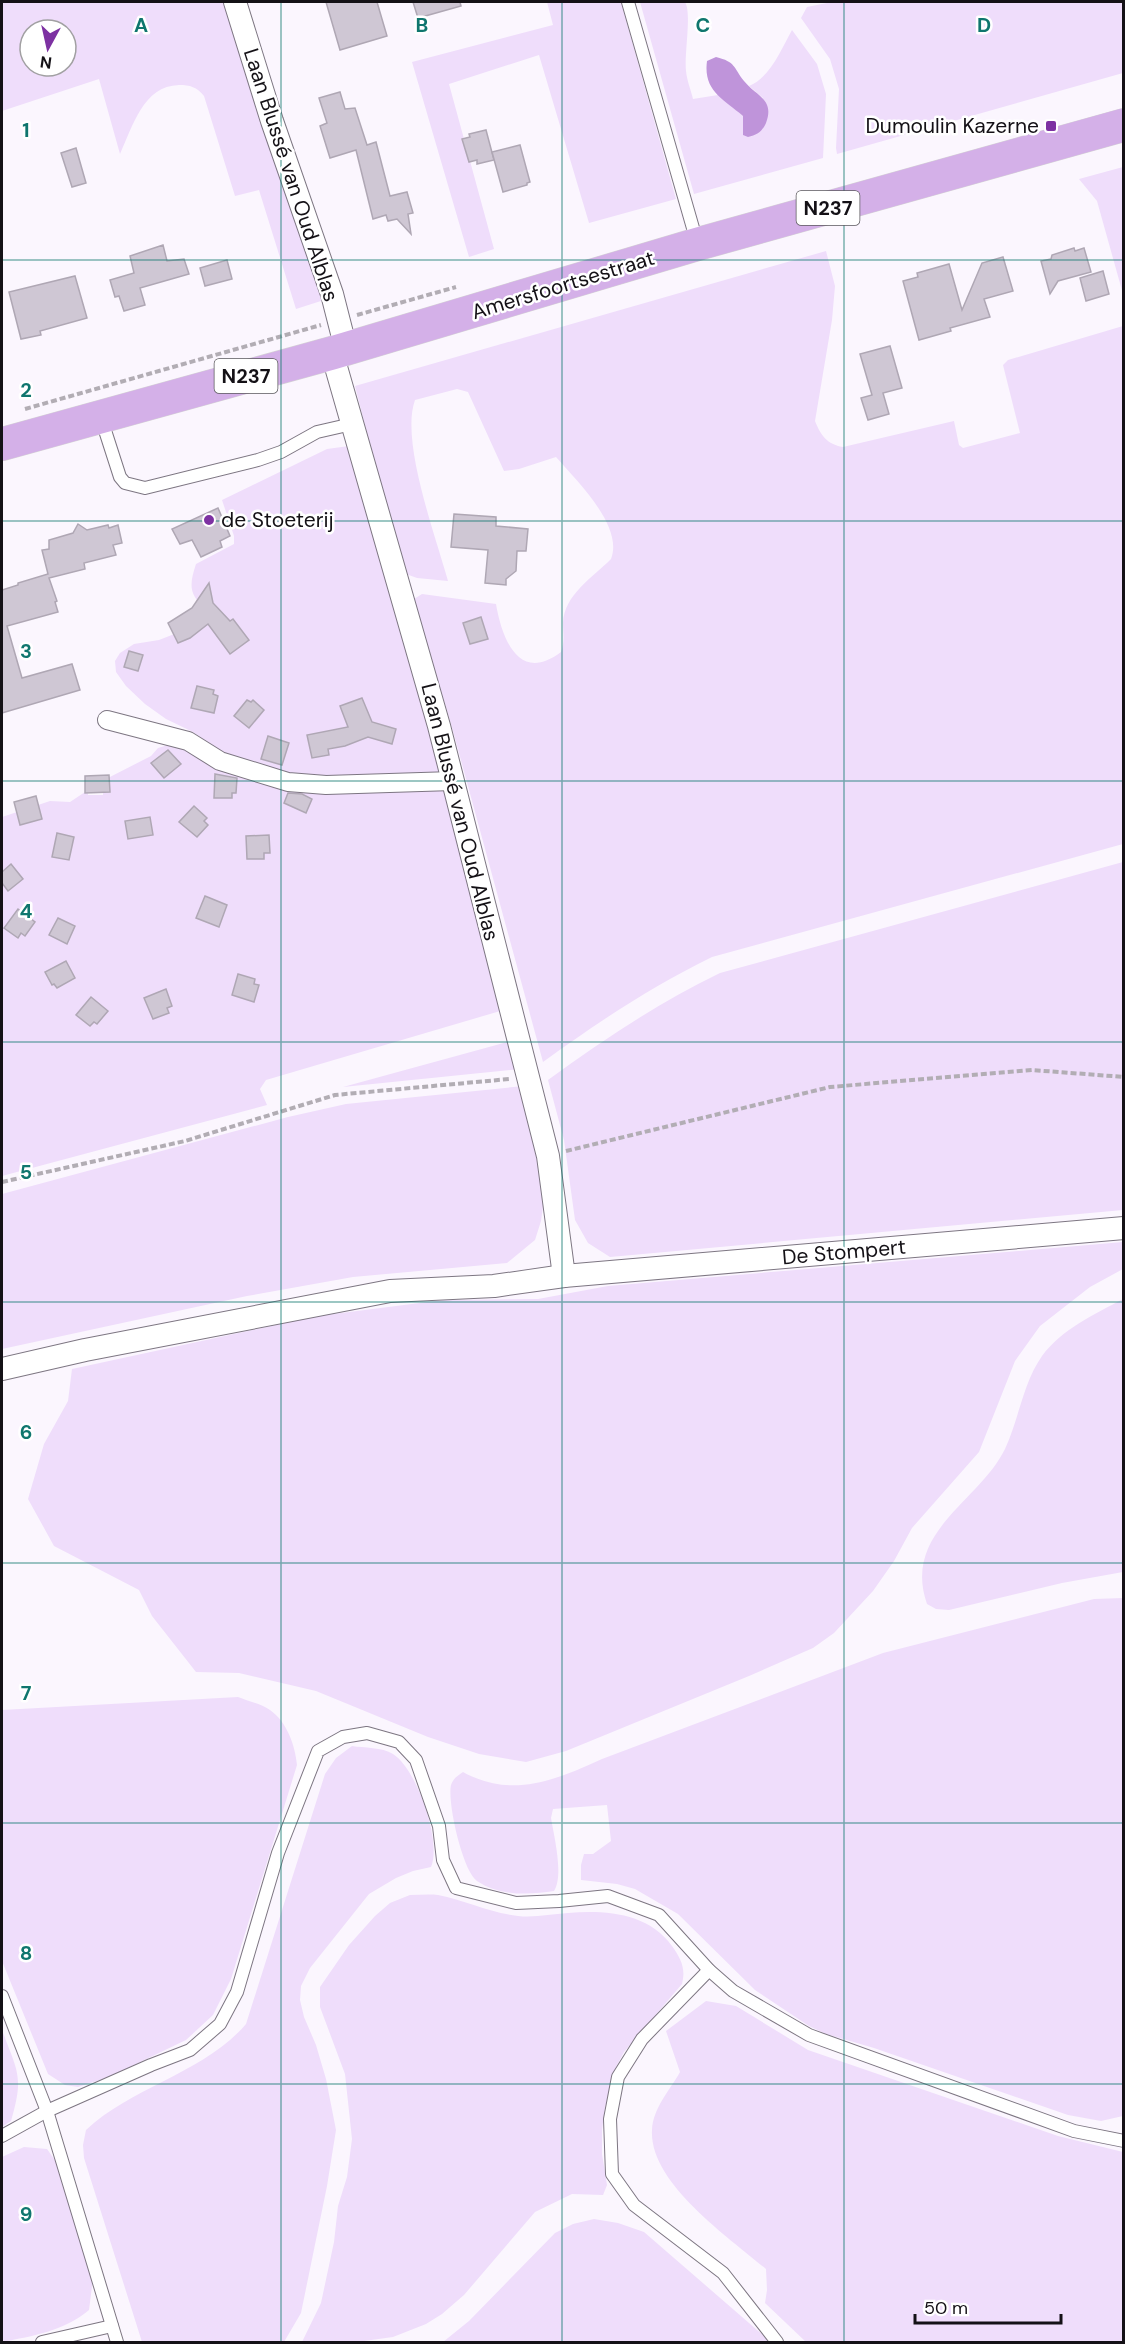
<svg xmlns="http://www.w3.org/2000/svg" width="1125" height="2344" viewBox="0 0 1125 2344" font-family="'DM Sans',sans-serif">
<rect width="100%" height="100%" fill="#fbf6fe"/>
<g fill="#efddfb" fill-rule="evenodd">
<path d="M2 2H230L324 300 296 309 259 190 235 196 204 96C197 87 190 85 179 85 143 86 133 126 120 154L99 79 2 111ZM30 30H66V66H30Z"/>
<polygon points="547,2 621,2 676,199 589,223 539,55 449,84 494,249 469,257 412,62 553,25"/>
<path d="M640 2H685C692 13 684 54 686 71 687 81 691 90 693 99L718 95 743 116V127L763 98 749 86C770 78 782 48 792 30L817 64 826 94 823 158 694 194Z"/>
<polygon points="832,2 1123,2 1123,73 837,154 836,148 839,89 830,59 801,18 807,7"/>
<polygon points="1123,167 1124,167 1123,294 1097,201 1079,179"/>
<path d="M826 251 835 286 832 320 815 421C821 436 827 444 843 447L954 421 959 445 963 448 1020 433 1003 365 1008 360 1123 326V844L712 957C651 987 598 1022 543 1062L453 731 414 599 422 594 496 604C502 639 519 684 561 652 565 641 563 634 563 623 564 595 593 577 611 559 624 526 576 480 556 457L519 469 504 471 468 392 457 389 415 400C400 441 436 537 448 581L417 578 406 574 384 501 355 386Z"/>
<path d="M349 446 443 772 399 775 292 777 230 757 193 732 166 719 145 704 126 686 116 672 115 661 120 653 134 644 159 640 182 631 205 609C189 594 189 585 196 564L234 544V536L222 500 327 449Z"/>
<polygon points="168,745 180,746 239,776 447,786 507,1009 266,1080 260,1089 267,1105 2,1176 2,817 50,801 70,802 88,790 88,795 103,795 104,780 151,756 158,748"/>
<path d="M1123 862V1210L610 1257 588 1243 575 1220 564 1140 548 1080C603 1040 658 1003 720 973Z"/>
<polygon points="515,1040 521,1069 343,1087"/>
<polygon points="524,1086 546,1185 541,1221 535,1240 507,1263 353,1277 247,1296 2,1349 2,1194 288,1117 346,1104"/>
<polygon points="1123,1242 1123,1269 1090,1287 1040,1326 1015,1361 979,1452 912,1528 894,1561 873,1591 834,1633 813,1648 749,1676 566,1751 526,1762 479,1754 428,1737 316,1691 239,1673 196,1672 152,1616 139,1590 54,1546 28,1499 44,1444 68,1401 72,1369 318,1316 443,1300 538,1299 608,1286"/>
<path d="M1123 1299V1572L1062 1583 949 1610 936 1609 927 1604C902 1532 979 1502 1005 1449 1019 1419 1023 1383 1042 1356 1062 1329 1095 1314 1123 1299Z"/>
<path d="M1123 1598V2116L1101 2121 1068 2115 874 2048 826 2034 809 2026 755 1990 678 1914 635 1889 617 1884 581 1880V1865L584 1854H593L611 1841 607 1805 553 1809 551 1818C554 1836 564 1876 554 1891 529 1895 499 1896 477 1881 463 1872 447 1803 451 1785 453 1779 457 1776 463 1772 512 1799 556 1780 602 1759L883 1653 1094 1599Z"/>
<path d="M238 1697C248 1701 261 1704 270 1710 287 1722 295 1745 297 1765L231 1979 213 2015 186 2040 109 2077 78 2087 65 2085 48 2074 2 1961V1710Z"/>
<path d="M352 1746C364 1748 382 1747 393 1754 417 1769 442 1842 431 1867L413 1871 396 1878 369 1894 310 1968 301 1986 300 2000 304 2017 316 2045 326 2079 336 2130 327 2186 301 2313 284 2342H142L84 2158 83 2145 86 2130C133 2086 204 2073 246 2024L325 1774 336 1758Z"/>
<path d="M410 1895C419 1895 429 1894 438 1895 465 1900 490 1913 518 1916 534 1918 551 1914 568 1913 606 1910 648 1913 672 1946 681 1959 686 1968 682 1984L624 2052 616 2067 605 2107 602 2130V2154L607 2185 603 2195 572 2194 535 2212 464 2295 442 2314 426 2324 393 2337 357 2342H302L321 2303 334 2242 338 2206 347 2177 352 2139 345 2074 320 2007V1987L349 1945 375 1916 390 1903Z"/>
<path d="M706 2001 736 2006 808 2050 1058 2136 1123 2152V2342H806L765 2303 767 2290 766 2269C730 2238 649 2183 652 2130 653 2108 670 2090 680 2072L666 2031Z"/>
<path d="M2 2030C18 2073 24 2076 11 2121L2 2127Z"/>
<path d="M24 2147 47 2149 59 2166 94 2271 89 2310C64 2331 33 2336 2 2342V2157Z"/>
<polygon points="594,2219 618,2223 644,2232 771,2342 443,2342 469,2321 555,2233 573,2224"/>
</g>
<path fill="#bf94da" d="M716 57C736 62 733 67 744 81 756 96 775 99 766 123 762 132 757 135 748 137L743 135V116C723 99 703 91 707 61Z"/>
<g fill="#cfc7d4" stroke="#afa7b4" stroke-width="1.5">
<polygon points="326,2 377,2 387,36 340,50"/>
<polygon points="413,2 460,2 461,6 418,18"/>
<polygon points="340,92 345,109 355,108 367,145 376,142 390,196 407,192 413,213 408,214 411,234 397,219 388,221 386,215 373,219 356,150 330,158 320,126 327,123 319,98"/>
<polygon points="486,130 494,160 477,164 477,160 469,162 462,139 470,137 469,134"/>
<polygon points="520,145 530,182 527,183 527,185 503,192 492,152"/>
<polygon points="76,148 86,183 72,187 61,153"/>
<polygon points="163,245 167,261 184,259 189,274 140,288 145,305 124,311 119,296 115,297 110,280 134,273 130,256"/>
<polygon points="1074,248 1075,251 1084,248 1091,272 1058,281 1050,294 1041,261 1051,259 1052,255"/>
<polygon points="1003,257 1013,291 984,299 990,317 950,328 951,331 919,340 903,281 918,277 917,273 949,264 962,310 982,263"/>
<polygon points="227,260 232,279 205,286 200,268"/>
<polygon points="1103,271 1109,294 1086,301 1080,278"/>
<polygon points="75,276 87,318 40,331 41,335 21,339 9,292"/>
<polygon points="890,346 902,388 883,393 889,414 868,420 861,398 872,395 860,354"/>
<polygon points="218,508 230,536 220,541 222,547 201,557 192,540 180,544 172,529"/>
<polygon points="454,514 496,517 496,526 528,529 526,551 517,551 516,571 506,579 506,585 485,583 488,550 451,547"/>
<polygon points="78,524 87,530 108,525 109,528 118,525 122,543 113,545 116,555 84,563 85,569 49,578 57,601 55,602 58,612 7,626 22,678 72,664 80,690 2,713 2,590 18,585 18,583 48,574 42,550 49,549 49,540 73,533"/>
<polygon points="209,583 213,603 230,621 233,619 249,640 230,654 208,624 190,638 178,643 168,623 192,608"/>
<polygon points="481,617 488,639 470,644 463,623"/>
<polygon points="129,651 143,655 138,671 124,667"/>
<polygon points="197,686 214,690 213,694 218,696 214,713 191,708"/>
<polygon points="362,698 372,722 396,729 392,744 368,737 345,746 328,749 329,755 312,758 307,735 348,727 340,706"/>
<polygon points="247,700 251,702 253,700 264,710 249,728 234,716"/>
<polygon points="268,736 289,743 282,765 261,759"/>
<polygon points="168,750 181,764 164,778 151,763"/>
<polygon points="215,774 237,778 236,793 232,793 232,798 214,798"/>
<polygon points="109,775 110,792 85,793 85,776"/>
<polygon points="288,793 302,794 312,799 306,813 284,803"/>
<polygon points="36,796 42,819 20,825 14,802"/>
<polygon points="194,806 207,818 204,821 208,825 197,837 179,822"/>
<polygon points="150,817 153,835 128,839 125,821"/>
<polygon points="57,833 74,837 69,860 52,857"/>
<polygon points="269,835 270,853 264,853 264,859 247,859 246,836"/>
<polygon points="11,864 23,879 8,891 2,883 2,872"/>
<polygon points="205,896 227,905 219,927 196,918"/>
<polygon points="18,909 35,922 25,936 21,933 18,938 4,928"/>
<polygon points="58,918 75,926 67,944 49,935"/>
<polygon points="66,961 75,978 57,988 54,984 52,985 45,972"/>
<polygon points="238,974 255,979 254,984 259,985 254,1002 232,995"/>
<polygon points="166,989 172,1006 167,1008 169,1013 153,1019 144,998"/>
<polygon points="91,997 108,1011 97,1024 94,1022 90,1026 76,1015"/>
</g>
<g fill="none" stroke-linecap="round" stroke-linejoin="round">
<defs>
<g id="service">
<polyline points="628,2 697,242"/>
<polyline points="101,418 120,477 125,483 145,488 258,460 281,452 317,432 352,424"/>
<polyline points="709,1970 642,2039 618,2077 610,2119 612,2174 634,2205 723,2273 777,2342"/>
<polyline points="2,1996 47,2111 117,2342"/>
<polyline points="2,2136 47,2111 151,2065 190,2050 220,2024 237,1992 278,1853 318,1751 343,1737 367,1733 399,1742 416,1760 439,1826 443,1860 456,1888 516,1903 559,1901 608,1896 659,1915 709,1970 733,1991 809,2035 1074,2131 1124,2141"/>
<polyline points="42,2342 112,2326"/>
</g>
<polyline id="pedestrian" points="107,720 188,741 220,761 288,782 326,785 453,781"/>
<g id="minor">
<polyline points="235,2 272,121 332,294 346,349"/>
<polyline points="332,353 439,726 548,1156 564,1276"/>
<polyline points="2,1369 85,1350 390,1291 494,1286 564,1276 1124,1228"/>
</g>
<polyline id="primary" points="2,444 332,353 698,244 1124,125"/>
</defs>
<use href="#service" stroke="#7d7682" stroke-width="14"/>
<use href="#pedestrian" stroke="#7d7682" stroke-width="20"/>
<use href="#minor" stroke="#7d7682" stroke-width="24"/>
<use href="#primary" stroke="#d5d4d5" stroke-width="34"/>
<g stroke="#b2adb4" stroke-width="4" stroke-dasharray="6 3" stroke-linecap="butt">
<polyline points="357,315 456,287"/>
<polyline points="25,409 321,325"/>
<polyline points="566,1151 830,1087 1032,1070 1124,1077"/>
<polyline points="2,1182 185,1141 335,1095 509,1079"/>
</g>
<use href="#service" stroke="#fff" stroke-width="12"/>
<use href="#pedestrian" stroke="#fff" stroke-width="18"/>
<use href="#minor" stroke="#fff" stroke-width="22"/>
<use href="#primary" stroke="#d4b0e8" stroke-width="33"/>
</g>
<path fill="none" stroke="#0f766e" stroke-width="1.5" stroke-opacity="0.55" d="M281 2V2342M562 2V2342M844 2V2342M2 260H1124M2 521H1124M2 781H1124M2 1042H1124M2 1302H1124M2 1563H1124M2 1823H1124M2 2084H1124"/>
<g fill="#7d31a2" stroke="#fff" stroke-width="2">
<rect x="1045" y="120" width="12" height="12" rx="3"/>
<circle cx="209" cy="520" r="6"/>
</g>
<g text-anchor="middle" stroke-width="5" stroke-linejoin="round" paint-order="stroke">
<g fill="#fff" stroke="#5a585c" stroke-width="1.5">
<rect x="796.5" y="191" width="63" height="34" rx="4.5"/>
<rect x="214.5" y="359" width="63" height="34" rx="4.5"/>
</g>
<g font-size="20" font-weight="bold" fill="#141116">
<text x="828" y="215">N237</text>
<text x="246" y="383">N237</text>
</g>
<g font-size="21" fill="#141116" stroke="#fff" text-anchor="end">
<text x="1039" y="133">Dumoulin Kazerne</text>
<text x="221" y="527" text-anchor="start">de Stoeterij</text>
</g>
<g font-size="21" fill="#141116" stroke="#fff">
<text transform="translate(291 175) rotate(72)" y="7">Laan Blussé van Oud Alblas</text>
<text transform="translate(563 285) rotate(-17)" y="7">Amersfoortsestraat</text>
<text transform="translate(460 812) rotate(76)" y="7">Laan Blussé van Oud Alblas</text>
<text transform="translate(844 1252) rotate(-5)" y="7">De Stompert</text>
</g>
</g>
<g font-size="20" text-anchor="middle" font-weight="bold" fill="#0f766e" stroke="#fff" stroke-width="5" stroke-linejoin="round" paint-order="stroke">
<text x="141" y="32">A</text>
<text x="422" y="32">B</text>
<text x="703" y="32">C</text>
<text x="984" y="32">D</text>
<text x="26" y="137">1</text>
<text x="26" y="397">2</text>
<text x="26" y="658">3</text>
<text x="26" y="918">4</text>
<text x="26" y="1179">5</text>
<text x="26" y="1439">6</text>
<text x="26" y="1700">7</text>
<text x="26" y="1960">8</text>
<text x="26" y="2221">9</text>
</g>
<rect width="1125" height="2344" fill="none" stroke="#141116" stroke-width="6"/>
<g transform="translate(48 48) rotate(188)"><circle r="28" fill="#ffffff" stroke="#a1a0a2" stroke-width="1.5"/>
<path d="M0-4.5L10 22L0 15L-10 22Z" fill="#7d31a2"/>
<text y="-9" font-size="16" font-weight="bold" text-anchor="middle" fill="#141116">N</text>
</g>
<path d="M915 2314v9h146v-9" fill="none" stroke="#141116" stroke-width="3"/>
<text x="924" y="2314" font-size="18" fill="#141116" stroke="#ffffff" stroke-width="4.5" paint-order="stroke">50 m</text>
</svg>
